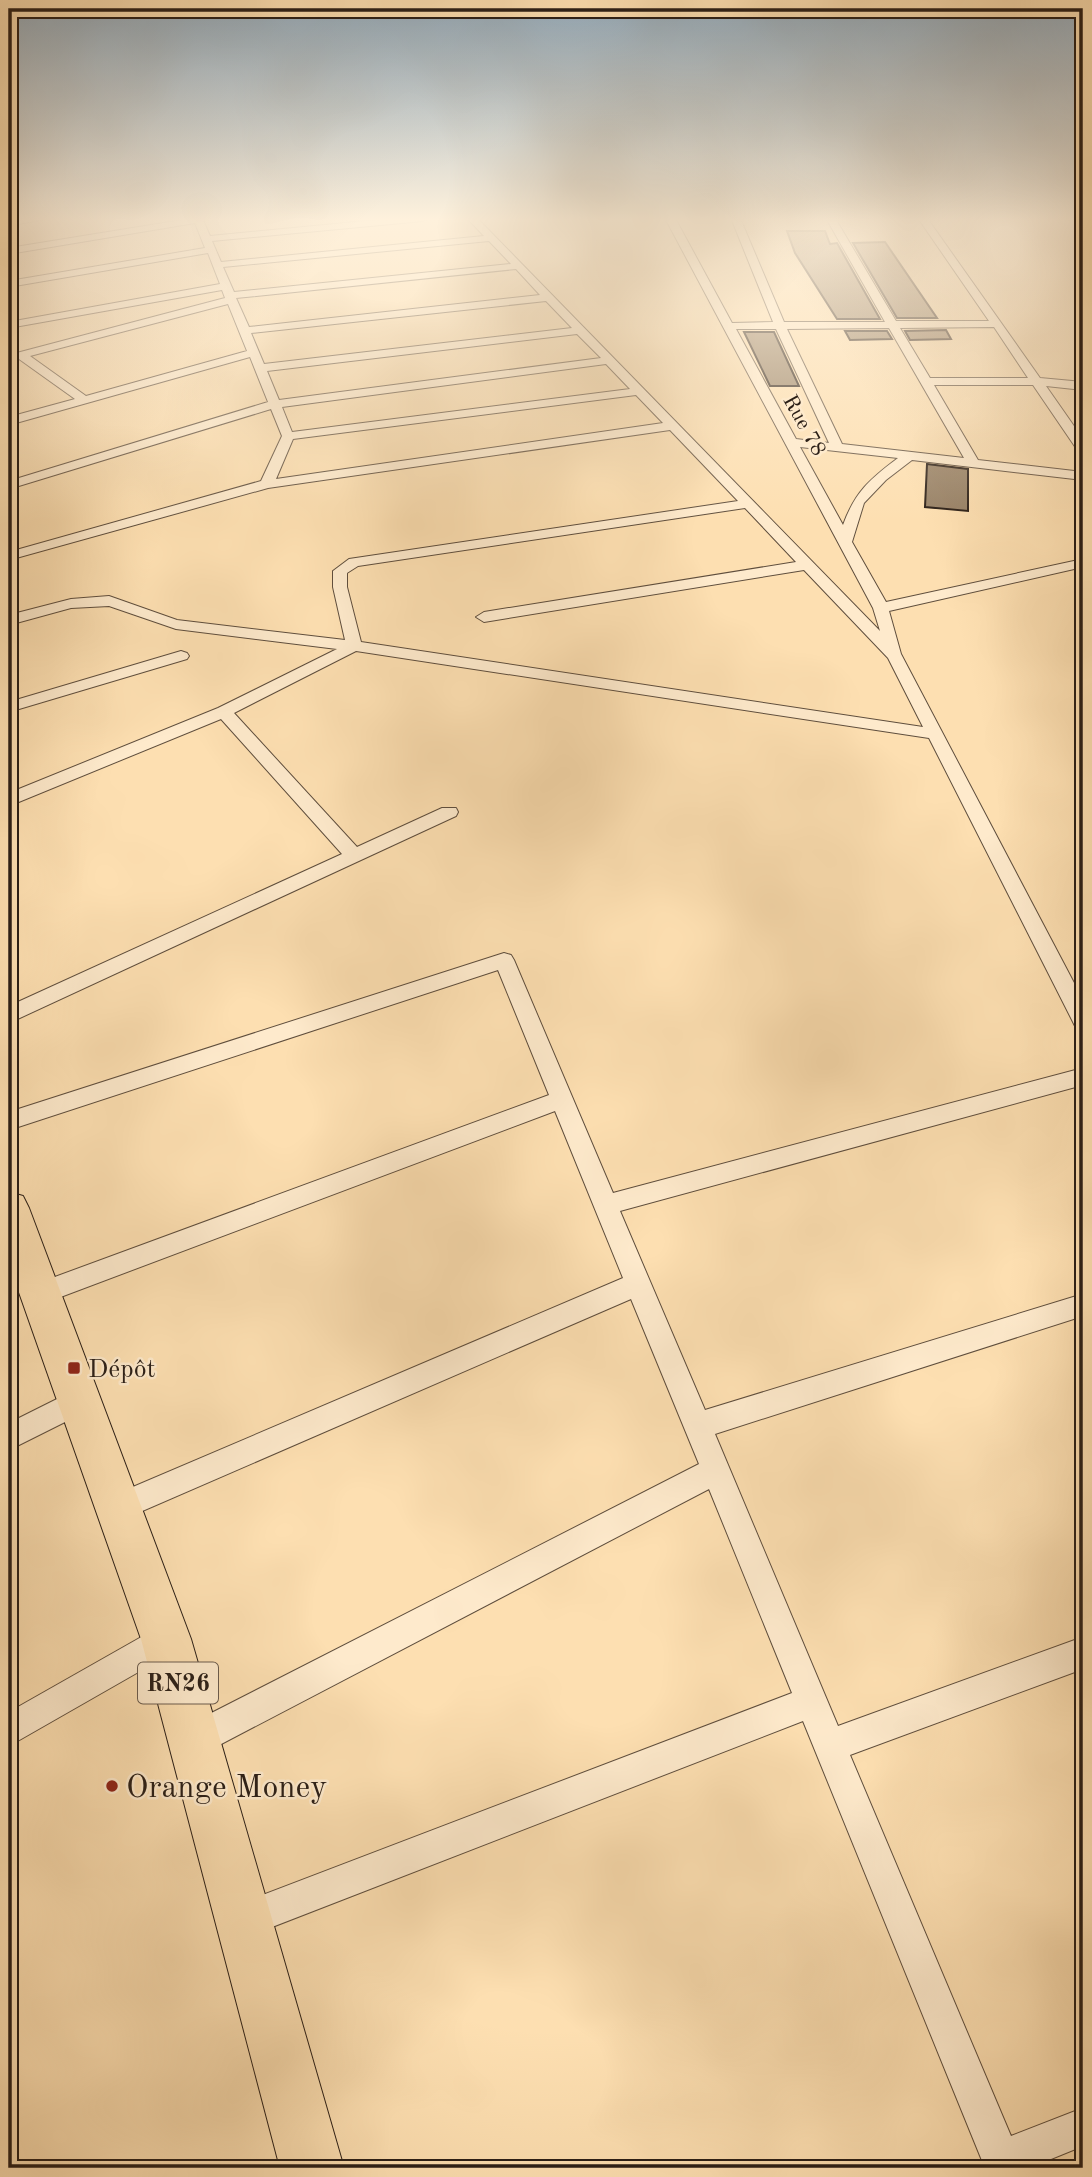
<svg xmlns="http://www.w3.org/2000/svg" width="1092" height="2177" viewBox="0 0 1092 2177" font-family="'Old Standard TT',serif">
<rect width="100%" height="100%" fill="#fddfb1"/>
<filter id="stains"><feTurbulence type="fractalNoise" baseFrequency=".00286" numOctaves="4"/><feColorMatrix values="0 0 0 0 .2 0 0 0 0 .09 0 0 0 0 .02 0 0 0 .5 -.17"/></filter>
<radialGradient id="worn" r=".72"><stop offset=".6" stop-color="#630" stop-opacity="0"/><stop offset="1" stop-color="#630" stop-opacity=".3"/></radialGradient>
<g fill="#988267" stroke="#2a1e16" stroke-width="2">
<polygon points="787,231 825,231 830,244 837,243 880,319 837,319 795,253"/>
<polygon points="885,242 937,318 897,318 853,243"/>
<polygon points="946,330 951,339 910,340 905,331"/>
<polygon points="845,331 887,331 892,339 850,340"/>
<polygon points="744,332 774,332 799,386 770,386"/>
<polygon points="927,464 968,469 968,511 925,507"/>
</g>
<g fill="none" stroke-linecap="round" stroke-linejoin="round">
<defs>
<g id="street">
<polygon points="27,218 49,218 9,226 9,220"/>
<path d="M194 218H202L210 236 397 218H428L423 221 212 241 221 262 484 236 467 218H477L880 631 873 608 665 218H675L732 323 773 322 731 218H740L784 322H885L826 218H835L896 321H989L918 218H927L1040 378 1083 382V390L1046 386 1083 439V452L1078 451 1033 385H934L978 460 1083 472V480L912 460 886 480 864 503 852 542 886 602 1083 559V567L889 611 901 654 1083 1000V1028L1075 1026 1072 1020 929 738 356 651 234 713 357 847 442 808H456L458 812 456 816 9 1023V1006L342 854 221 719 9 806V793L218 708 337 649 176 629 109 606 71 608 9 625V615L71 599 109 596 177 620 345 640 333 587V571L349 559 738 501 670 430 268 488 9 560V552L261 481 282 436 271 409 9 489V481L268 402 250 357 9 425V417L75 399 19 359 9 361V355L225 298 222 290 9 328V322L220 284 208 253 9 287V281L205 248 195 223 9 254V248ZM489 241 511 264 234 292 223 267ZM516 269 540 295 249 327 236 298ZM546 301 572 328 264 364 251 333ZM228 304 247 351 86 396 30 356ZM994 327 1028 378H930L900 328ZM889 328 964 458 842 444 787 329ZM736 329H776L829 443 796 439ZM577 334 601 358 279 400 267 371ZM606 364 630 389 292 432 282 407ZM636 395 663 423 276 479 293 439ZM800 447 898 458C870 479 855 492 843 525ZM745 508 796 562 484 612 476 617 484 622 804 570 888 658 923 727 361 642 347 587V573L358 566Z"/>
<polygon points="181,651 187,653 189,656 187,659 9,712 9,702"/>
<polygon points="504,953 511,955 514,960 613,1193 1083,1068 1083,1085 620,1211 705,1410 1083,1294 1083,1316 715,1434 838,1726 1083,1637 1083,1669 850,1755 1011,2136 1083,2108 1083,2146 1029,2168 985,2168 803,1721 244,1938 231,1933 226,1920 231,1907 792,1693 709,1489 206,1752 194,1756 182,1752 178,1740 182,1728 699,1464 631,1299 117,1522 107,1518 102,1508 107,1498 623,1278 555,1111 42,1304 33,1301 29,1293 33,1285 549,1095 498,970 9,1130 9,1112"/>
<polygon points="79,1388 89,1392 93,1401 89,1410 9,1450 9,1423"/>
<polygon points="166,1623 177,1628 182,1639 177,1650 9,1746 9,1712"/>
</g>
<polygon id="primary" points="9,1192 23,1196 29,1208 191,1639 344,2168 280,2168 141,1639 9,1264"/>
</defs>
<use href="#street" stroke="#5f4e3d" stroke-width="2"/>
<use href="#primary" stroke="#2a1e16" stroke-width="2"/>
<use href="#street" fill="#feeacc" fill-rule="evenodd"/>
<use href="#primary" fill="#fddfb1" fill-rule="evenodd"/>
</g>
<linearGradient id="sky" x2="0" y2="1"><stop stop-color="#93abbd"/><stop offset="0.42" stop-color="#fef1dc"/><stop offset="1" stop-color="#fef1dc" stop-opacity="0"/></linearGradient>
<rect width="1092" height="522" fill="url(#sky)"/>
<g fill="#8f2418" stroke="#feeacc" stroke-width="2.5">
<rect x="67" y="1361" width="14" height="14" rx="3.5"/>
<circle cx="112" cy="1786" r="7"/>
</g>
<g text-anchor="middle" stroke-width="5" stroke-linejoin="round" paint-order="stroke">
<g font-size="21" fill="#2a1e16" stroke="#feeacc">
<text transform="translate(805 425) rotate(61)" y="7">Rue 78</text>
</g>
<rect fill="#feeacc" stroke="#6a5b4d" stroke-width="2" x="138" y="1662.5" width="80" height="41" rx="5"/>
<g font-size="24" font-weight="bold" fill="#2a1e16">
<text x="178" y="1691">RN26</text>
</g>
<g font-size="26" fill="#2a1e16" stroke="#feeacc" text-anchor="start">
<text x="88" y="1377">Dépôt</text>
</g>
<g font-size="32" fill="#2a1e16" stroke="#feeacc" text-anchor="start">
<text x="126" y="1797">Orange Money</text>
</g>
</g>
<rect width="1092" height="2177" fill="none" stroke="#fddfb1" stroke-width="35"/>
<rect x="10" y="10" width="1071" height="2156" fill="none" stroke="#2a1e16" stroke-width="3.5"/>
<rect x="18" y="18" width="1057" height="2142" fill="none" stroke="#2a1e16" stroke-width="2"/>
<rect width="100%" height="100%" filter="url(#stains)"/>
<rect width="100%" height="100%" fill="url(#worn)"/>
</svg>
